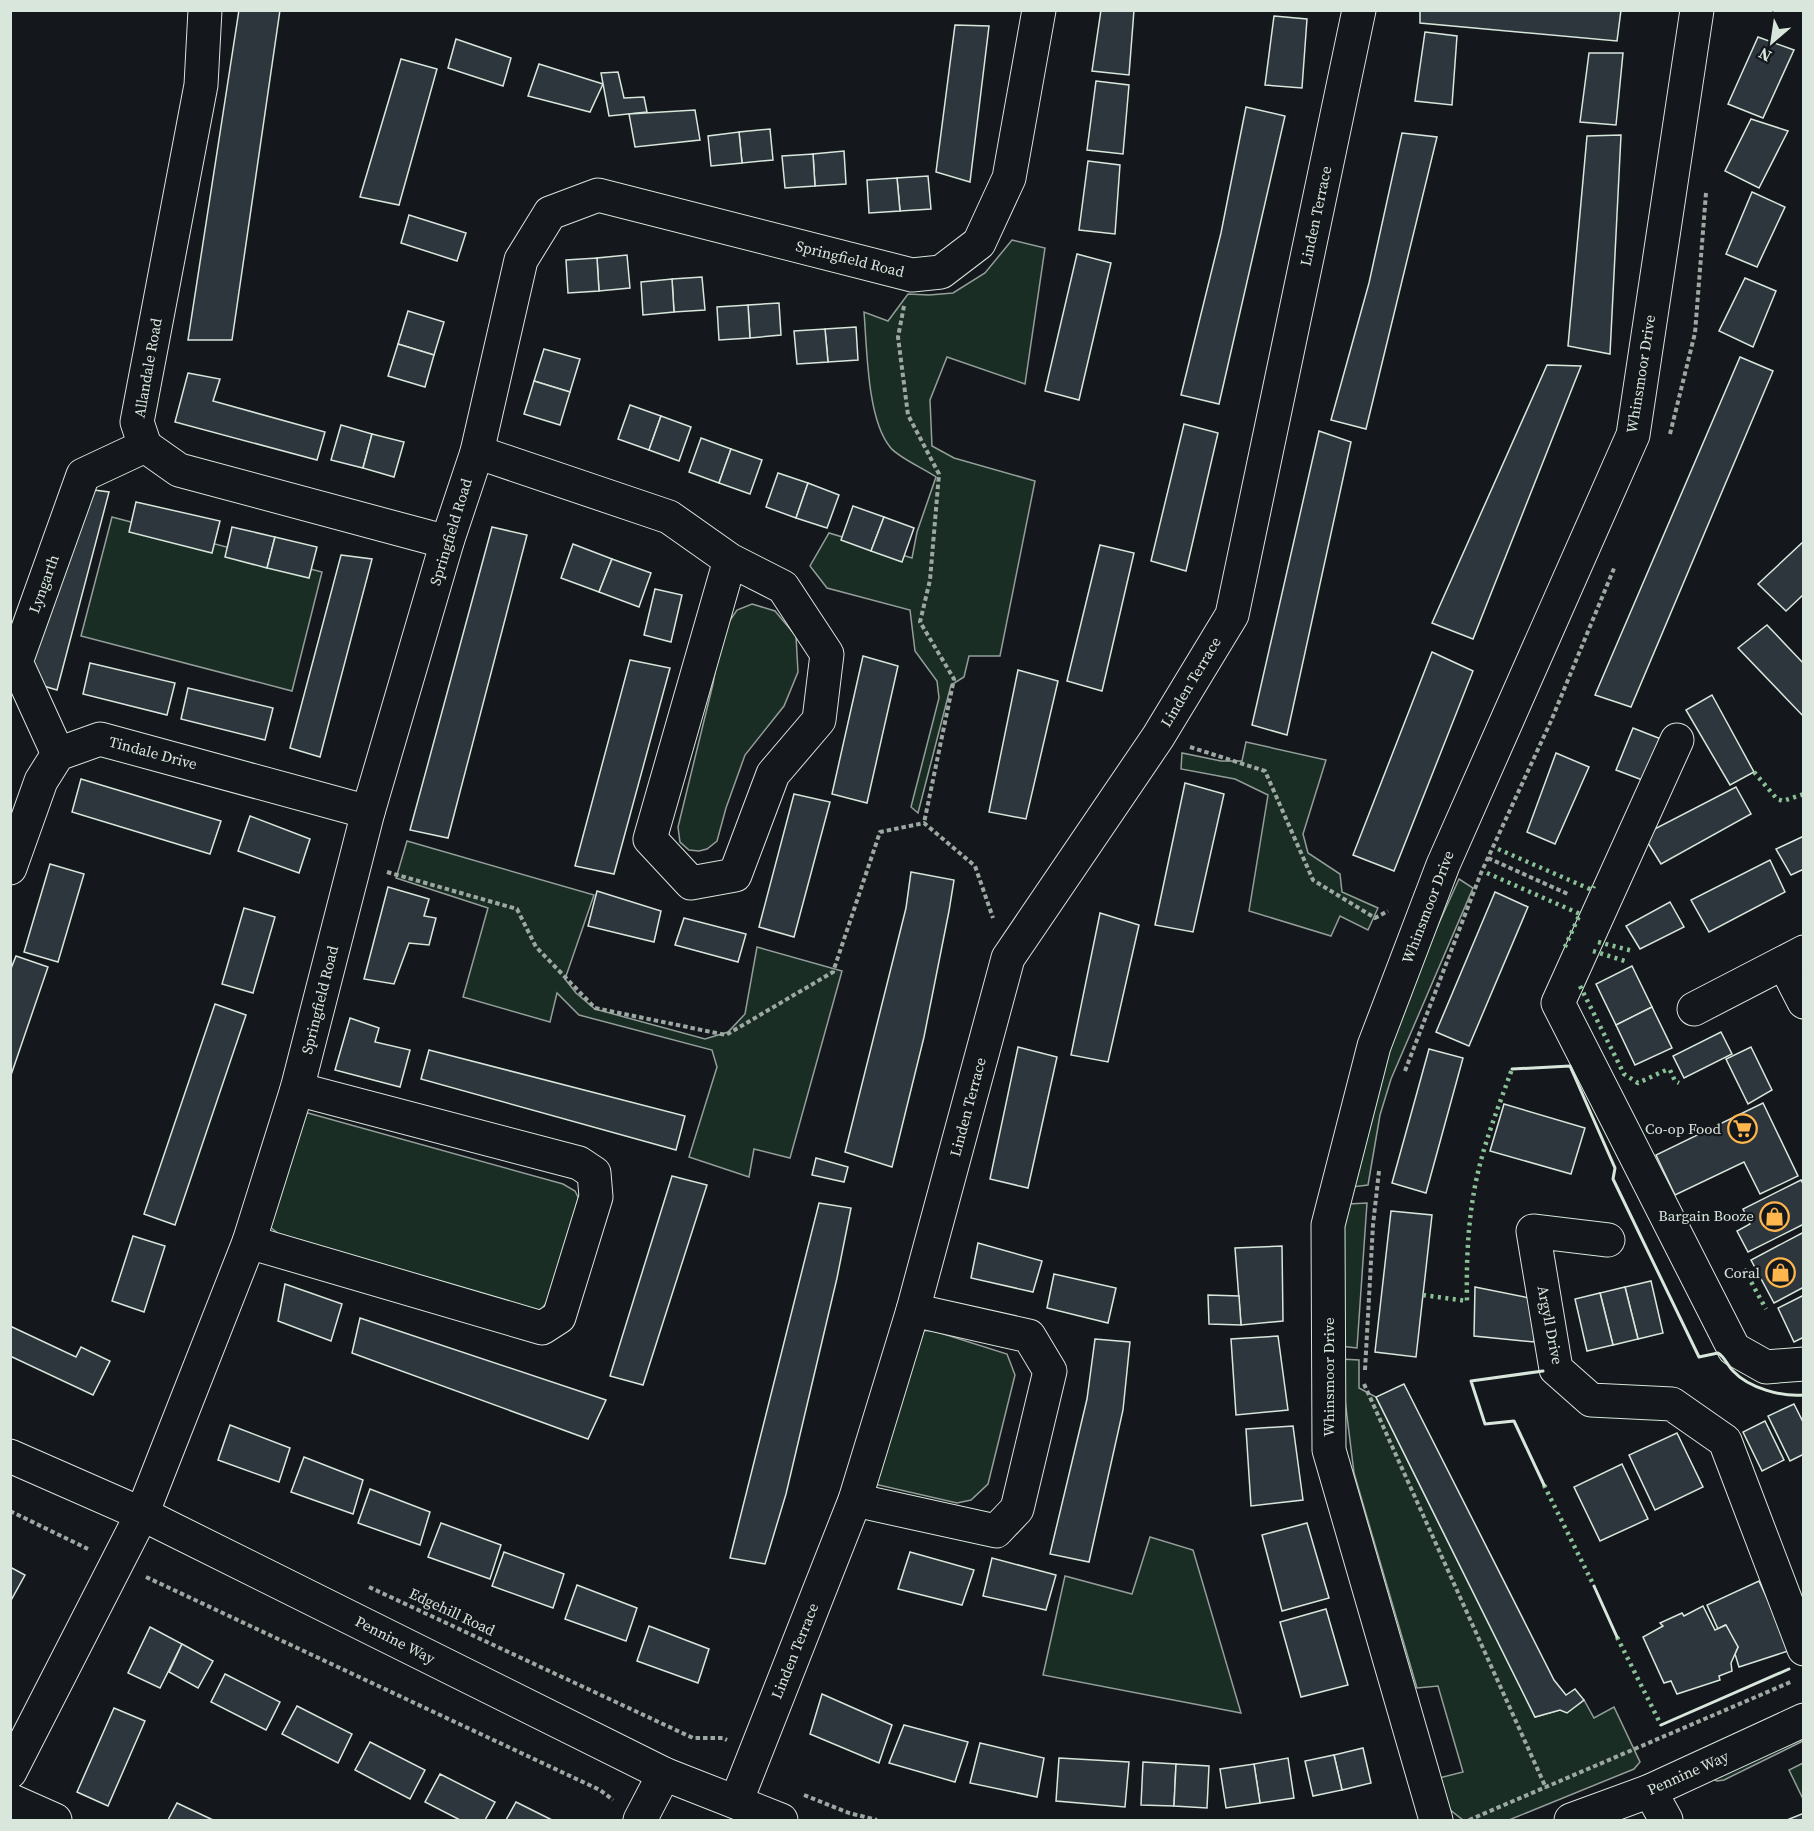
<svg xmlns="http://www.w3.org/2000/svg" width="1814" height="1831" viewBox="0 0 1814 1831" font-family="'Source Serif 4',serif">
<rect width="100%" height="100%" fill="#14181c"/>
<g fill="#1a2d24" stroke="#939e99" stroke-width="1.5">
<path d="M1012 240 1045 248 1025 384 947 357 930 400 932 446 954 458 1035 481 1000 656H969L964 677 951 685 918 813 911 807 939 698 937 681 915 651 910 610 827 588 810 566 829 533 912 558 917 532 936 477C925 469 897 457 890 447 867 419 867 348 864 312L888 321 908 294 929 295 953 293 985 273Z"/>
<polygon points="112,517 322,572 292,691 81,636"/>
<polygon points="752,604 775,611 796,636 798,672 784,706 745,755 726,808 717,841 707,849 699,851 689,850 680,842 678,827 713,684 722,632 737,610"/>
<polygon points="1246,742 1326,760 1303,834 1308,853 1340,874 1342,892 1378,908 1368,930 1340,916 1331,936 1249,911 1268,795 1235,779 1181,769 1182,753 1221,761 1242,761"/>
<polygon points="407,841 594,895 565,979 576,993 595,1009 705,1039 728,1032 745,1014 757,947 842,971 790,1158 754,1149 749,1177 689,1157 717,1067 712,1050 579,1015 557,993 550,1022 463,997 488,908 396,878"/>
<polygon points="1459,879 1473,888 1391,1079 1380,1115 1368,1185 1352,1187 1361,1133 1405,998"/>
<polygon points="294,1113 308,1113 563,1184 575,1191 580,1201 547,1302 540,1311 279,1234 264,1222"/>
<polygon points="1367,1203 1357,1348 1340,1346 1344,1228 1348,1204"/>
<polygon points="916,1330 934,1331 1007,1354 1015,1375 988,1484 971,1500 957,1503 870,1483"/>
<polygon points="1340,1359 1359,1360 1359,1388 1376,1397 1535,1717 1560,1710 1567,1712 1584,1700 1594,1718 1614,1707 1640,1762 1634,1769 1509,1820 1463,1820 1444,1805 1435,1779 1463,1772 1438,1686 1417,1688 1354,1473"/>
<polygon points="1150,1537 1193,1550 1241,1713 1043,1675 1065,1576 1132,1594"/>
<polygon points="1803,1732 1803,1741 1724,1780 1717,1781 1711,1778"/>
<polygon points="1803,1763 1803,1799 1789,1770"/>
</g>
<g fill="#2c363c" stroke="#d8e6dc" stroke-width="1.5">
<polygon points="239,10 280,10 232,340 188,340"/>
<polygon points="1101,10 1134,10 1129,75 1092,71"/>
<polygon points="1420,10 1621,10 1617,41 1420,23"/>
<polygon points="1274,16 1307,19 1302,88 1265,85"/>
<polygon points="955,25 989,26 970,182 936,172"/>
<polygon points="1425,32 1457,36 1452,105 1415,101"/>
<polygon points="1758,37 1794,50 1763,118 1728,104"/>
<polygon points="456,39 511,58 503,86 448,68"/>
<polygon points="1589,53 1623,53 1616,125 1580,122"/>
<polygon points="401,59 437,69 399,205 360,197"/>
<polygon points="539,64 603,84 590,112 528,96"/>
<polygon points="618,72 624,98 644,97 647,112 609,116 601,73"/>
<polygon points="1096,81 1129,85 1123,154 1087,150"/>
<polygon points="1246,107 1285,116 1219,404 1181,395 1221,233"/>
<polygon points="695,110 700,140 635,147 629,114"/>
<polygon points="1751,119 1788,131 1759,188 1725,171"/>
<polygon points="770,129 773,160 742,163 739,132"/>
<polygon points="739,132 742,163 711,166 708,136"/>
<polygon points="1402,133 1437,137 1366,429 1331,420 1369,283"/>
<polygon points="1621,135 1610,354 1568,346 1587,136"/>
<polygon points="844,151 846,184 815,186 813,154"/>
<polygon points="813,154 815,186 785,188 782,156"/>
<polygon points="1088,161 1120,165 1115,234 1079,230"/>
<polygon points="928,176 931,209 900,211 897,178"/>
<polygon points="897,178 900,211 869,213 867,180"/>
<polygon points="1752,192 1785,207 1757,267 1726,254"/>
<polygon points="409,215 466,233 457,261 401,243"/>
<polygon points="1077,254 1111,263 1079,400 1045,391"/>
<polygon points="627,255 630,288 599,291 597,258"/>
<polygon points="597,258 599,291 568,293 566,260"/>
<polygon points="702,277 705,310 674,312 672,279"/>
<polygon points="1745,278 1776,291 1753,347 1719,331"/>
<polygon points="672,279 674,312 643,315 641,282"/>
<polygon points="779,303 781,335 750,338 748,305"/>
<polygon points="748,305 750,338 719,340 717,307"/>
<polygon points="408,311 444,322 434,355 398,344"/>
<polygon points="856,327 858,360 828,362 825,329"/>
<polygon points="825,329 828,362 797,364 794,331"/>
<polygon points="398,344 434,355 425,387 388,376"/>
<polygon points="544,349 580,359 570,392 534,381"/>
<polygon points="1740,357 1773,371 1631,707 1595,695"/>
<polygon points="1547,365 1581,366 1473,639 1432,623"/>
<polygon points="188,373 220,379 213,401 325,432 317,460 175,422"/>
<polygon points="534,381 570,392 560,425 524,414"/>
<polygon points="630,405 661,416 649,450 618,439"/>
<polygon points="661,416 691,427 679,461 649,450"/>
<polygon points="1184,424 1218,433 1186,571 1151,561"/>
<polygon points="341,425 372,434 363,468 331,460"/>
<polygon points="1319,431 1351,442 1287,735 1252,725"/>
<polygon points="372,434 404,442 394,477 363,468"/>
<polygon points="701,438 731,449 719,483 689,472"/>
<polygon points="731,449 762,460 750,494 719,483"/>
<polygon points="778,473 808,483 796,518 766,507"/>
<polygon points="808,483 839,495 827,528 796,518"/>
<polygon points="79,488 109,492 57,690 27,681"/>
<polygon points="136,502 220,521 212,553 129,532"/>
<polygon points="853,506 884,517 871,551 841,540"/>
<polygon points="884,517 914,528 902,562 871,551"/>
<polygon points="232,527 275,537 267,568 225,557"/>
<polygon points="492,527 527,535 448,838 410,830"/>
<polygon points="275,537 317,547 309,578 267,568"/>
<polygon points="1804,541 1804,594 1786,611 1758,584"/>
<polygon points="573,544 612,559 599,592 561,578"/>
<polygon points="1100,545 1134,553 1102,691 1067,681"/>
<polygon points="341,555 372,559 320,757 290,748"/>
<polygon points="612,559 651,573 639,607 599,592"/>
<polygon points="655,589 682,595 671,642 644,635"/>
<polygon points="1767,625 1804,664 1804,717 1738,648"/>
<polygon points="1432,652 1473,671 1394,871 1353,855"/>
<polygon points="863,656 898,666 867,803 832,794"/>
<polygon points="630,660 670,668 614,874 575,866"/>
<polygon points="90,663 175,683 167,715 83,694"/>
<polygon points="1018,670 1058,681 1026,819 989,812"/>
<polygon points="188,688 273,708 265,740 181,719"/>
<polygon points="1712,695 1754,772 1730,785 1686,710"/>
<polygon points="1633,728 1661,739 1645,781 1616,770"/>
<polygon points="1556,753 1589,767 1555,844 1527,832"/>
<polygon points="81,779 221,821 210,854 72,812"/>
<polygon points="1185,783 1224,794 1193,932 1155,925"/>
<polygon points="1736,787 1751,814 1661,864 1643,835"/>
<polygon points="794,794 830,802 794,937 759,927"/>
<polygon points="250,816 310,839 299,873 238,851"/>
<polygon points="1804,836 1804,869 1791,875 1776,849"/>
<polygon points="1770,860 1785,892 1709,932 1691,900"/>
<polygon points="50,864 84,874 58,962 24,952"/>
<polygon points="911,872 954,880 949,911 924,1037 892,1167 845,1152 906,908"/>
<polygon points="388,887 429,899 424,916 436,918 429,945 409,943 394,984 364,979"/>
<polygon points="597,891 661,911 654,942 588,926"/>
<polygon points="1495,892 1528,907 1469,1046 1436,1032"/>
<polygon points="1670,902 1684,927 1640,949 1626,926"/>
<polygon points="244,908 275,917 253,993 222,984"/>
<polygon points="1100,913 1139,925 1108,1062 1071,1055"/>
<polygon points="684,918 746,934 738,962 675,945"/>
<polygon points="16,956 48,967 10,1078 10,971"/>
<polygon points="1632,966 1652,1007 1616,1025 1596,984"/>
<polygon points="215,1004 246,1015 175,1225 144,1214"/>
<polygon points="1652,1007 1672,1048 1635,1065 1616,1025"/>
<polygon points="350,1018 379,1028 375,1042 410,1050 400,1087 335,1070"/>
<polygon points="1721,1032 1732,1054 1684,1078 1673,1056"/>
<polygon points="1018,1047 1057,1057 1028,1188 990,1179"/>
<polygon points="1751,1047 1772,1090 1748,1104 1726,1059"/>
<polygon points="1429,1049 1463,1058 1426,1193 1392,1183"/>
<polygon points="429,1050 685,1116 676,1150 421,1079"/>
<polygon points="1763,1103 1798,1176 1760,1194 1744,1162 1675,1195 1656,1155"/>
<polygon points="1504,1104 1585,1128 1571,1174 1490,1151"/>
<polygon points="816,1158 848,1167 844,1182 812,1175"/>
<polygon points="672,1176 707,1185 643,1385 610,1376"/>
<polygon points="1801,1180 1804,1185 1804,1224 1748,1252 1737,1231 1750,1224 1743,1209"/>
<polygon points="819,1203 851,1208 837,1278 786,1494 765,1564 730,1558"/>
<polygon points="1391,1211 1432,1215 1416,1357 1375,1352"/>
<polygon points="1804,1232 1804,1287 1774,1303 1751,1260"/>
<polygon points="133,1236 165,1246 144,1312 112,1301"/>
<polygon points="978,1243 1042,1261 1033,1292 971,1278"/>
<polygon points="1282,1246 1283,1321 1241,1325 1235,1248"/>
<polygon points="1054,1274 1116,1288 1108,1323 1047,1308"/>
<polygon points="1651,1281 1663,1333 1638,1339 1625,1287"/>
<polygon points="285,1284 342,1304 331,1341 278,1321"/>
<polygon points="1475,1287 1539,1300 1534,1342 1474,1336"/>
<polygon points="1625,1287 1638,1339 1613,1345 1600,1293"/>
<polygon points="1600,1293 1613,1345 1587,1351 1575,1299"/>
<polygon points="1208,1295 1239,1296 1241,1325 1209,1324"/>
<polygon points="1804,1295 1804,1337 1794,1342 1778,1308"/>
<polygon points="360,1318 606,1400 588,1439 352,1353"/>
<polygon points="10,1326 76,1357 81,1347 110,1361 93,1395 10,1356"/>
<polygon points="1278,1336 1288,1410 1236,1415 1231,1339"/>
<polygon points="1095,1339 1130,1342 1123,1410 1089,1562 1050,1554 1087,1399"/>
<polygon points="1404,1384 1554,1680 1566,1695 1575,1689 1584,1700 1567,1713 1560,1710 1535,1717 1376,1397"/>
<polygon points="1794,1404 1804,1424 1804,1454 1790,1461 1768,1416"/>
<polygon points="1765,1421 1784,1460 1762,1471 1743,1432"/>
<polygon points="230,1425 290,1448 279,1482 218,1460"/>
<polygon points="1293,1426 1303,1500 1251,1506 1246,1429"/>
<polygon points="1677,1433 1703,1487 1655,1510 1629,1455"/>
<polygon points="304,1457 363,1480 353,1514 291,1492"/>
<polygon points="1622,1464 1648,1519 1600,1541 1574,1487"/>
<polygon points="370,1489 430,1512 420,1545 358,1523"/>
<polygon points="441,1523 501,1545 490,1579 428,1557"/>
<polygon points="1307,1523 1329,1598 1282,1611 1262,1535"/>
<polygon points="504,1552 564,1574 553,1608 492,1586"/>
<polygon points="910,1552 974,1570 962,1605 898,1589"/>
<polygon points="992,1558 1056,1575 1046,1610 983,1596"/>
<polygon points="10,1567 25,1575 10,1602"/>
<polygon points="1759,1581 1791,1650 1739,1667 1735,1654 1738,1647 1725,1625 1718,1629 1707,1605"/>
<polygon points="577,1585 637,1608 626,1641 565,1619"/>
<polygon points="1703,1606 1715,1630 1726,1625 1738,1647 1731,1663 1732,1671 1719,1676 1720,1680 1677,1694 1671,1681 1664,1683 1643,1637 1663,1626 1660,1623 1682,1613 1684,1616"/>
<polygon points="1326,1609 1348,1685 1301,1697 1280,1622"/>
<polygon points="649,1626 709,1649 698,1683 637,1661"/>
<polygon points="150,1627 182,1644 160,1688 128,1673"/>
<polygon points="182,1644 213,1661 198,1688 169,1672"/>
<polygon points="225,1674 280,1702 266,1730 211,1702"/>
<polygon points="822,1694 892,1725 879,1763 810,1734"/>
<polygon points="297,1706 352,1734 338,1763 282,1734"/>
<polygon points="114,1708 145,1721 108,1806 77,1792"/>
<polygon points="904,1725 968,1742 955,1782 889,1763"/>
<polygon points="370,1742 425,1770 410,1799 355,1770"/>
<polygon points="980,1743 1044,1758 1037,1797 970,1783"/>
<polygon points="1363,1748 1371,1783 1342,1790 1334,1755"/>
<polygon points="1334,1755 1342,1790 1313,1796 1305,1761"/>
<polygon points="1059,1758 1129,1762 1125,1807 1056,1801"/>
<polygon points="1288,1758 1294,1798 1260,1803 1254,1764"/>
<polygon points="1143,1762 1176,1764 1174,1806 1141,1805"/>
<polygon points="1176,1764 1209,1766 1207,1808 1174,1806"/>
<polygon points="1254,1764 1260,1803 1226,1808 1220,1769"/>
<polygon points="440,1774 495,1802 485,1820 460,1820 425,1802"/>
<polygon points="516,1802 552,1820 506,1820"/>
<polygon points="177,1803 213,1820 168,1820"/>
<polygon points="1804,1813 1804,1820 1787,1820"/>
</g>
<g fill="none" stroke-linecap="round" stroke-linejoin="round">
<defs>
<g id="minor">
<polyline points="205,10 201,85 137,422 145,446 179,470 447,542"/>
<polyline points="477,452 669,517 730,560 783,587 827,654 819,720 773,774 735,875 691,883 650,839 730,560"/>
<polyline points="1677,740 1558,1003 1734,1349 1766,1367 1804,1364"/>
<polyline points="58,754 16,662 83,475 145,446"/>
<polyline points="10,868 41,781 58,754 100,739 368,812"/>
<polyline points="1784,963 1804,1002"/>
<polyline points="1694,1009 1804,952"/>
<polyline points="1608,1240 1533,1231 1556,1369 1591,1400 1672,1404 1725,1441 1804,1649"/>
<polyline points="249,1242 542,1328 559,1317 596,1197 594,1173 579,1163 297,1089"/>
<polyline points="10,1456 142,1514 664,1774 781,1820"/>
<polyline points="855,1500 996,1531 1017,1509 1050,1371 1029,1336 913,1310"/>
<polyline points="10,1772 142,1514 249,1242 297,1089 368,812 447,542 477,452 521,260 550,213 598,195 912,275 941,272 979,243 1009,178 1039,10"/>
<polyline points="1650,1791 1666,1820"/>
<polyline points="10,1800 55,1820"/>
<polyline points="736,1802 855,1500 913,1310 1008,958 1158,737 1232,615 1359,10"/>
<polyline points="640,1820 664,1774"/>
<polyline points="1436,1820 1329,1450 1328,1225 1374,1046 1443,865 1633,435 1697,10"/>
<polyline points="1571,1820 1650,1791 1804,1720"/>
</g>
</defs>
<use href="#minor" stroke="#d8e6dc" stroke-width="35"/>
<g stroke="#9da8a2" stroke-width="4" stroke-dasharray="4.5 3" stroke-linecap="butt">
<polyline points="904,306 898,337 908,415 939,474 930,580 920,622 954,679 924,823"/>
<polyline points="1670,434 1695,333 1706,193"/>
<polyline points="1190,747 1265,771 1313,880 1375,918 1388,911"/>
<polyline points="1488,858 1570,895"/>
<polyline points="387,872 517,909 536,947 595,1008 726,1035 833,972 880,832 924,823 975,866 993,918"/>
<polyline points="1405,1071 1481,873 1551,721 1615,566"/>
<polyline points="1365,1370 1373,1225 1379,1171"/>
<polyline points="1364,1384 1546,1788"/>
<polyline points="10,1511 88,1549"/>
<polyline points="146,1577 600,1790 613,1800"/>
<polyline points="369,1587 693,1738 723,1738 727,1740"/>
<polyline points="804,1795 849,1813 877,1820"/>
<polyline points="1469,1820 1793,1681"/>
</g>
<use href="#minor" stroke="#14181c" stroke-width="33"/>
<g stroke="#8ac095" stroke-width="4.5" stroke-dasharray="3 4.5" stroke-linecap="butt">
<polyline points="1754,772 1777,799 1783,801 1804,794"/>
<polyline points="1498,849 1592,890 1594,886"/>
<polyline points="1487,873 1580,914 1563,951"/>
<polyline points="1598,942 1633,951"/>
<polyline points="1593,951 1628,962"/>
<polyline points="1580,986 1624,1074 1638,1083 1666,1070 1670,1070 1675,1081 1679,1083"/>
<polyline points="1744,1269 1766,1309"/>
<path d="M1423 1295 1467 1301C1466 1250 1469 1201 1483 1153 1491 1125 1502 1097 1512 1069"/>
<polyline points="1544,1485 1594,1586"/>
<polyline points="1617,1637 1661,1725"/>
</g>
<g stroke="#d8e6dc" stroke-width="3">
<path d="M1512 1069 1570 1066 1615 1168 1613 1179 1699 1357 1718 1353C1725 1357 1727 1365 1733 1371 1749 1388 1781 1397 1804 1395"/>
<polyline points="1543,1371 1471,1381 1485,1424 1514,1421 1544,1485"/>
<polyline points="1594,1586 1617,1637"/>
<polyline points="1661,1725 1789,1669"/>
</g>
</g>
<defs>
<symbol id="supermarket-ring" viewBox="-11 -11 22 22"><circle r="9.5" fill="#14181c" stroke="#ffb74d" stroke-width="1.5"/><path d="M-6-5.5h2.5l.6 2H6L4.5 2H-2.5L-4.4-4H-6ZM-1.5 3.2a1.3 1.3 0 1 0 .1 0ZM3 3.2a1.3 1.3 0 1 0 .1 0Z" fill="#ffb74d"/></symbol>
<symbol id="shop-ring" viewBox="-11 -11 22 22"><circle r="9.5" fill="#14181c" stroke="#ffb74d" stroke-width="1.5"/><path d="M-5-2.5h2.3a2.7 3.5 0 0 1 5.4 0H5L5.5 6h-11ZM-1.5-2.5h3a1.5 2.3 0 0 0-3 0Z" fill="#ffb74d"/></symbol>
</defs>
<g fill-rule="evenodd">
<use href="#supermarket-ring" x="1726" y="1112" width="33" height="33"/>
<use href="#shop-ring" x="1758" y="1200" width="33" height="33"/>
<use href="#shop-ring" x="1764" y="1256" width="33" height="33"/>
</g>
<g text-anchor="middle" stroke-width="4.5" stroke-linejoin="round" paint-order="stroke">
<g font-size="15" fill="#d8e6dc" stroke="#14181c">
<text transform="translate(1316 216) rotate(-78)" y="5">Linden Terrace</text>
<text transform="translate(850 259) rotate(14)" y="5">Springfield Road</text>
<text transform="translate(148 368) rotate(-80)" y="5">Allandale Road</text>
<text transform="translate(1641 374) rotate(-81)" y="5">Whinsmoor Drive</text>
<text transform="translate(451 532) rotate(-73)" y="5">Springfield Road</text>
<text transform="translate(44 584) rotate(-70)" y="5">Lyngarth</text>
<text transform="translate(1191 682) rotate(-59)" y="5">Linden Terrace</text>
<text transform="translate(153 753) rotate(15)" y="5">Tindale Drive</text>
<text transform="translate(1428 907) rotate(-69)" y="5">Whinsmoor Drive</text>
<text transform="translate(320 1000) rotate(-76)" y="5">Springfield Road</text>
<text transform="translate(968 1107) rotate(-75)" y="5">Linden Terrace</text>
<text transform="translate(1550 1325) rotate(79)" y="5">Argyll Drive</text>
<text transform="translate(1329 1377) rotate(-90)" y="5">Whinsmoor Drive</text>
<text transform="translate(452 1612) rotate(25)" y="5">Edgehill Road</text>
<text transform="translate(395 1640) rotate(27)" y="5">Pennine Way</text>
<text transform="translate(795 1651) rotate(-68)" y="5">Linden Terrace</text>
<text transform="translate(1688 1773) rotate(-24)" y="5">Pennine Way</text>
</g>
<g font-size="15" fill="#d8e6dc" stroke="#14181c" text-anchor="end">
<text x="1721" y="1134">Co-op Food</text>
<text x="1754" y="1221">Bargain Booze</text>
<text x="1760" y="1278">Coral</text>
</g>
</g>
<rect width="1814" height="1831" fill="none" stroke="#d8e6dc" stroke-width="24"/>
<g transform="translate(1772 42) rotate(209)" stroke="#14181c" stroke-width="4.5" paint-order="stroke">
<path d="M0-4.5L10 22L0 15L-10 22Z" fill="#d8e6dc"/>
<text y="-9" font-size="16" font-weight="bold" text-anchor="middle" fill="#d8e6dc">N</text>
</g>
</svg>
